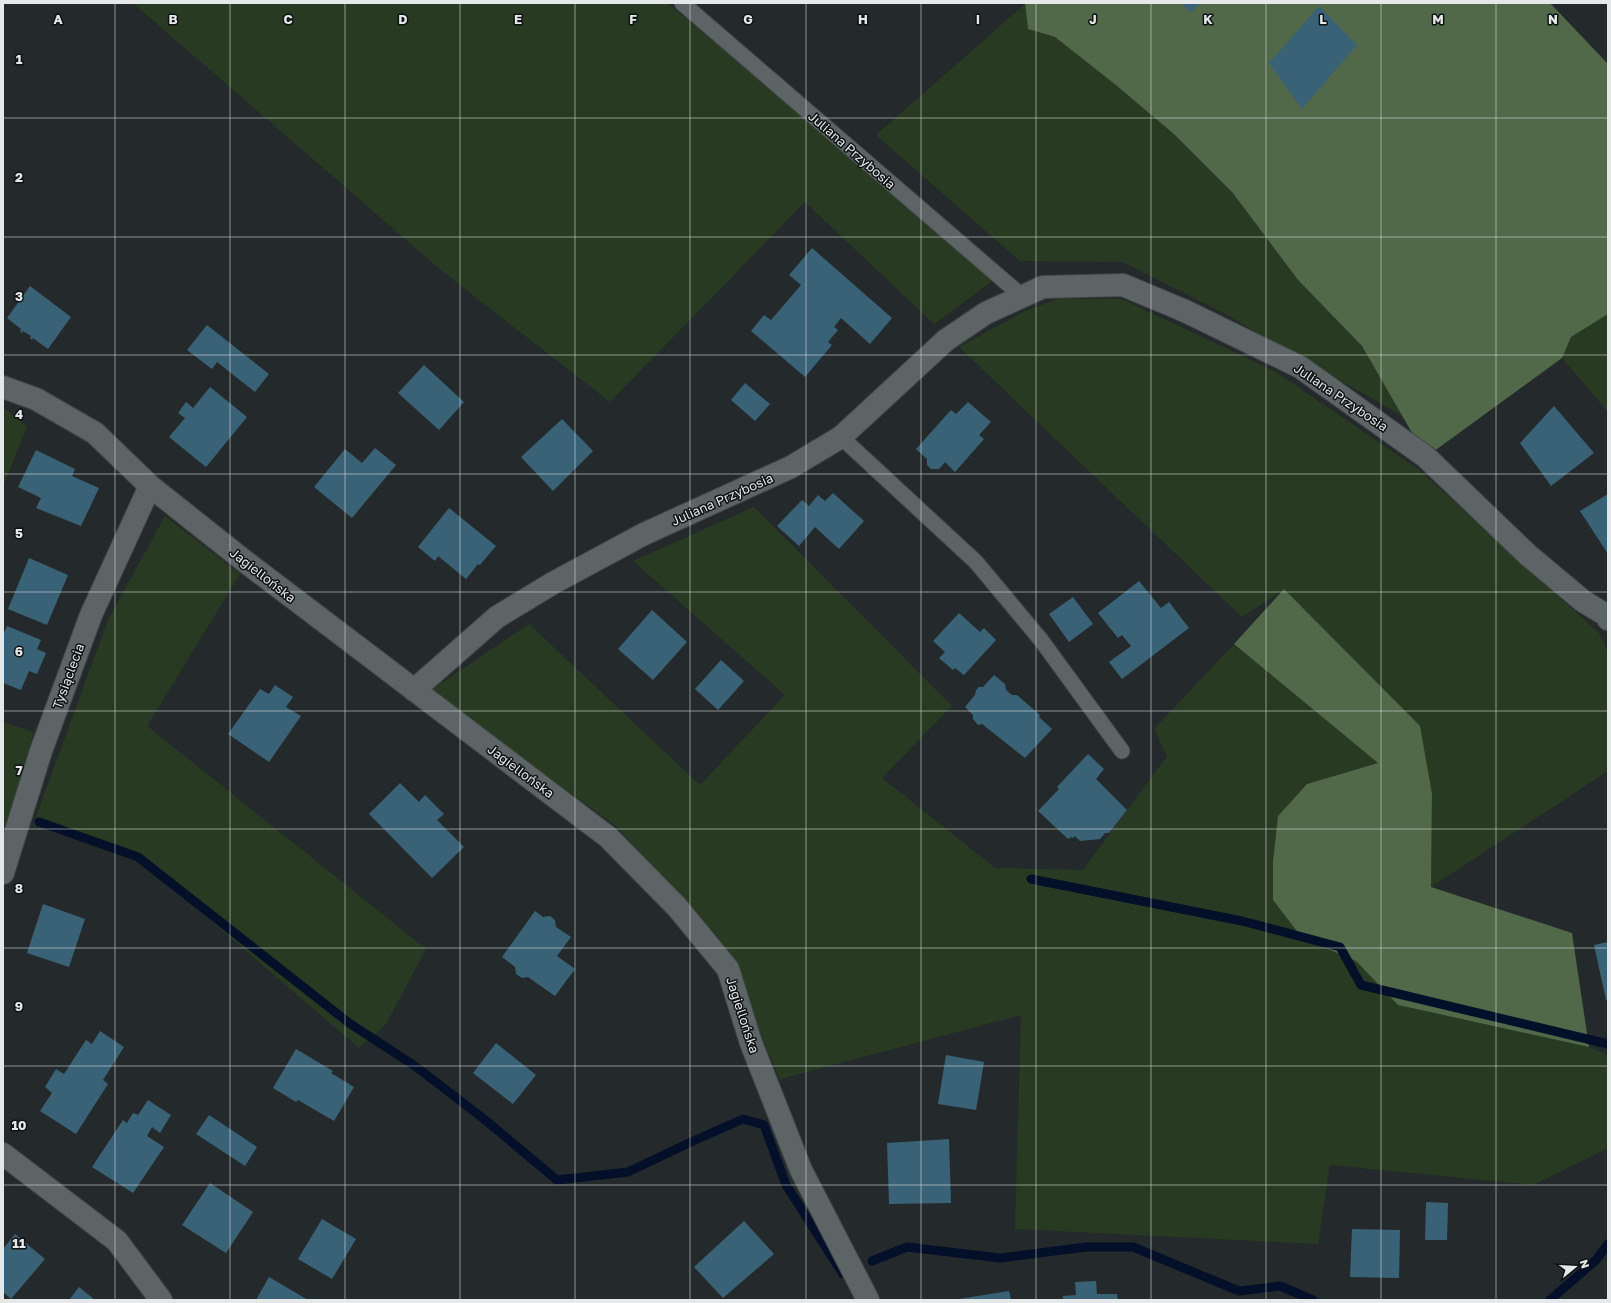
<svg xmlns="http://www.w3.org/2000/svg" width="1611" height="1303" viewBox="0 0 1611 1303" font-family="'Golos Text',sans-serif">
<rect width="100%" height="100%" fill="#242a2b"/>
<g fill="#283a22">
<polygon points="133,3 667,3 999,276 934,324 805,202 610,402 442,271"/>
<polygon points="1022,3 1025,3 1028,29 1055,37 1117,86 1175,135 1232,192 1298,280 1362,346 1404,417 1225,314 1123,262 1020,261 876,135 1024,5"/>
<polygon points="1058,299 1122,299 1276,372 1418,469 1599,633 1608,653 1608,771 1431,887 1432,794 1284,590 1242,617 959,347 1027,310"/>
<polygon points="1608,314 1608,412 1562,358 1571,337"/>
<polygon points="3,407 27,426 3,487"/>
<polygon points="754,507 952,706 882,778 995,868 1083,870 1167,756 1154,729 1234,644 1378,763 1307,784 1278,816 1273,861 1273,900 1302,938 1356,961 1398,1005 1589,1047 1608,1055 1608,1148 1533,1185 1330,1165 1318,1244 1015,1229 1021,1015 780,1079 759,1031 735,959 616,826 430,691 529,624 700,785 785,695 633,561"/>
<polygon points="165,516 240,574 147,726 426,949 386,1024 359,1048 146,865 33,825 108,620"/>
<polygon points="3,722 34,732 3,841"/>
</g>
<g fill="#516849">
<polygon points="1025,3 1550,3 1608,64 1608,314 1571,337 1562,358 1426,457 1362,346 1298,280 1232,192 1175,135 1117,86 1055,37 1028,29"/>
<polygon points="1284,589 1420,726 1432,794 1431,887 1572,933 1589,1047 1398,1005 1356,961 1302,938 1273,900 1273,861 1278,816 1307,784 1378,763 1234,644"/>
</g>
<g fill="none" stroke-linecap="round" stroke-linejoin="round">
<g stroke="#040f29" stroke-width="9">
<polyline points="39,822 138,857 349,1023 415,1066 484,1119 557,1180 628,1172 691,1142 743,1119 764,1125 786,1185 843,1274"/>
<polyline points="1031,879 1242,921 1340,947 1361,985 1608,1044"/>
<polyline points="872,1261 907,1247 1000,1258 1086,1247 1133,1247 1239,1291 1280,1286 1313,1300"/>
<polyline points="1550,1300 1596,1260 1608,1244"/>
</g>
</g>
<g fill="#3a6277">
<polygon points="1182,3 1201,3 1190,13"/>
<polygon points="1319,6 1357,45 1302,109 1269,63"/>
<polygon points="812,248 892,318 870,344 841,318 834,327 838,330 828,342 832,345 805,377 751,331 764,315 771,320 801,285 789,275"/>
<polygon points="30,286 71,317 48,349 33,338 32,340 30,338 31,336 23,331 22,333 20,331 21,329 7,318"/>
<polygon points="207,325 269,374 255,392 217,362 212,369 187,350"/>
<polygon points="424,365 464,402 439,430 398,393"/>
<polygon points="745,383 770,404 755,421 731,400"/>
<polygon points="210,387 247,417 206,467 169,437 185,418 178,413 186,402 193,408"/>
<polygon points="968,402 991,422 979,435 984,439 955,472 945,462 939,469 931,469 927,465 927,459 916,449 951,410 956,414"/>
<polygon points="1554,406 1594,453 1551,486 1520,443"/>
<polygon points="562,419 593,451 553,491 521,457"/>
<polygon points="375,448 396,465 352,518 314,487 345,449 362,463"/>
<polygon points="36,450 75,469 72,476 99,488 81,526 36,508 41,498 18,487"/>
<polygon points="833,493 864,521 839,549 815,527 799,546 777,526 802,500 809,506 818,495 825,501"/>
<polygon points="1608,494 1608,554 1580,511"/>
<polygon points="449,508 496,546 480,565 478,564 466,579 438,556 435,561 418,547"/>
<polygon points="29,558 68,575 47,625 8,609"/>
<polygon points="1139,581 1161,608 1169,602 1189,628 1122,679 1109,662 1131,646 1122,635 1118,638 1098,613"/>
<polygon points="1073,597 1093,624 1069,642 1049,614"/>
<polygon points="652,610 687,642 653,680 618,649"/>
<polygon points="959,613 980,632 984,628 996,640 964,675 955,668 953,670 939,658 945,652 933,641"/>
<polygon points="7,626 41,640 37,649 46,653 37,674 29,671 21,690 3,683 3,635"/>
<polygon points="721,660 744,681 718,710 695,689"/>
<polygon points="994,675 1005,684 1006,690 1012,695 1017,695 1040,715 1039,717 1052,729 1025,758 982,724 978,725 973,719 973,715 965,707 975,695 976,690 979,687 983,687"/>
<polygon points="275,685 293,697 286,707 301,716 269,762 228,734 260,689 269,694"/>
<polygon points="1088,754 1104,769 1096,779 1127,810 1109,833 1105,833 1100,839 1080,841 1075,836 1073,838 1071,837 1068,839 1038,811 1059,789 1057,787"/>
<polygon points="400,783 419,802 425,795 444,814 437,820 464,847 432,878 369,814"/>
<polygon points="43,904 85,919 69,967 27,953"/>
<polygon points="535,911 543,917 550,916 555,920 556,927 571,937 557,956 575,969 555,996 528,977 522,978 516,974 515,967 502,957"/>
<polygon points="1608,942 1608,999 1606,1000 1594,945"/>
<polygon points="100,1031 124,1047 103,1080 108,1084 76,1134 40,1111 52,1093 45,1087 56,1069 64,1074 86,1040 92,1044"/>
<polygon points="496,1043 536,1075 513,1104 473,1073"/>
<polygon points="296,1049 333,1071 331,1073 354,1087 334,1121 298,1100 296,1102 273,1088"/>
<polygon points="946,1055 984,1062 976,1110 938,1104"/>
<polygon points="148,1100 171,1115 160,1133 152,1127 147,1136 164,1147 133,1193 92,1167 123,1120 127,1123 133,1113 138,1115"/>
<polygon points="209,1115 257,1147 245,1166 196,1134"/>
<polygon points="949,1139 951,1203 889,1204 887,1143"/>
<polygon points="210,1183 253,1212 226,1253 182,1225"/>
<polygon points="1426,1202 1448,1203 1447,1240 1425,1240"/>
<polygon points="322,1219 356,1239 332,1279 298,1259"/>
<polygon points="744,1221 774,1254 723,1298 694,1267"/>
<polygon points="1352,1229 1400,1230 1399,1278 1350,1277"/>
<polygon points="15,1234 45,1259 11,1299 3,1292 3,1249"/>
<polygon points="269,1277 308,1300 256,1300"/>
<polygon points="1096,1281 1097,1294 1117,1294 1118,1300 1063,1300 1063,1296 1076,1295 1075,1282"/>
<polygon points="79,1287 95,1300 69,1300"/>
<polygon points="1009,1291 1011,1300 959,1300 959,1299"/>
</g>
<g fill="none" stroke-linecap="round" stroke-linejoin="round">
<defs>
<g id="service">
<polyline points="682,3 1023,297"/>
<polyline points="841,437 976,562 1041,640 1122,751"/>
</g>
<g id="minor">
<polyline points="3,387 36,399 95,433 150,486 247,563 608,837 677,907 728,969 751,1043 801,1170 868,1300"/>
<polyline points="414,690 497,617 553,583 644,534 791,467 841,437 946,340 986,313 1043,287 1123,285 1185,311 1300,367 1426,457 1528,555 1583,601 1606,615 1608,619"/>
<polyline points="3,873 41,751 91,615 150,486"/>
<polyline points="3,1154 117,1241 161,1300"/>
</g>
</defs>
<use href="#service" stroke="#414646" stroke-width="17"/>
<use href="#minor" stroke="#414646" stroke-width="24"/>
<use href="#service" stroke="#5d6465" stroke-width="15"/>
<use href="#minor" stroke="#5d6465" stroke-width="22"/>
</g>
<path fill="none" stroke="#e4e8e8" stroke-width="1" stroke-opacity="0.55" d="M115 3V1300M230 3V1300M345 3V1300M460 3V1300M575 3V1300M690 3V1300M806 3V1300M921 3V1300M1036 3V1300M1151 3V1300M1266 3V1300M1381 3V1300M1496 3V1300M3 118H1608M3 237H1608M3 355H1608M3 474H1608M3 592H1608M3 711H1608M3 829H1608M3 948H1608M3 1066H1608M3 1185H1608"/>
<g text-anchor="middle" stroke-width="3" stroke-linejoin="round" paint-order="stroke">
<g font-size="13" fill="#e4e8e8" stroke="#0f1212">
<text transform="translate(852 150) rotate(41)" y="5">Juliana Przybosia</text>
<text transform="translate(1341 397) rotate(34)" y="5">Juliana Przybosia</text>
<text transform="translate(722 499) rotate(-24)" y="5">Juliana Przybosia</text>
<text transform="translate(263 575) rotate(38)" y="5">Jagiellońska</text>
<text transform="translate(68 676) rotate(-70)" y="5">Tysiąclecia</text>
<text transform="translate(521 771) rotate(37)" y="5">Jagiellońska</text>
<text transform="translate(743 1015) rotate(72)" y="5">Jagiellońska</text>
</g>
</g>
<g font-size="13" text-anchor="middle" font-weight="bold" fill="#e4e8e8" stroke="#0f1212" stroke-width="3" stroke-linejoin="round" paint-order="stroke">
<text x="58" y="24">A</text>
<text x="173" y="24">B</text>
<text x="288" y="24">C</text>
<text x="403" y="24">D</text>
<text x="518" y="24">E</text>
<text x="633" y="24">F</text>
<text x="748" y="24">G</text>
<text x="863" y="24">H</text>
<text x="978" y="24">I</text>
<text x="1093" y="24">J</text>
<text x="1208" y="24">K</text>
<text x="1323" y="24">L</text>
<text x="1438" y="24">M</text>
<text x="1553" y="24">N</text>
<text x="19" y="64">1</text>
<text x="19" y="182">2</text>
<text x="19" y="301">3</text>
<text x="19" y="419">4</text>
<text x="19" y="538">5</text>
<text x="19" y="656">6</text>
<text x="19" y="775">7</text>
<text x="19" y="893">8</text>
<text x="19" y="1011">9</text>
<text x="19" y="1130">10</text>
<text x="19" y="1248">11</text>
</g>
<rect width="1611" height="1303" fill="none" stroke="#e4e8e8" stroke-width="8"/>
<g transform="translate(1575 1267) rotate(72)" stroke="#0f1212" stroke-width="3" paint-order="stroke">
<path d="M0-3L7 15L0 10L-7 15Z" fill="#e4e8e8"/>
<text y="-6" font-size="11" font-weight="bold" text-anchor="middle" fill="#e4e8e8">N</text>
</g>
</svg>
